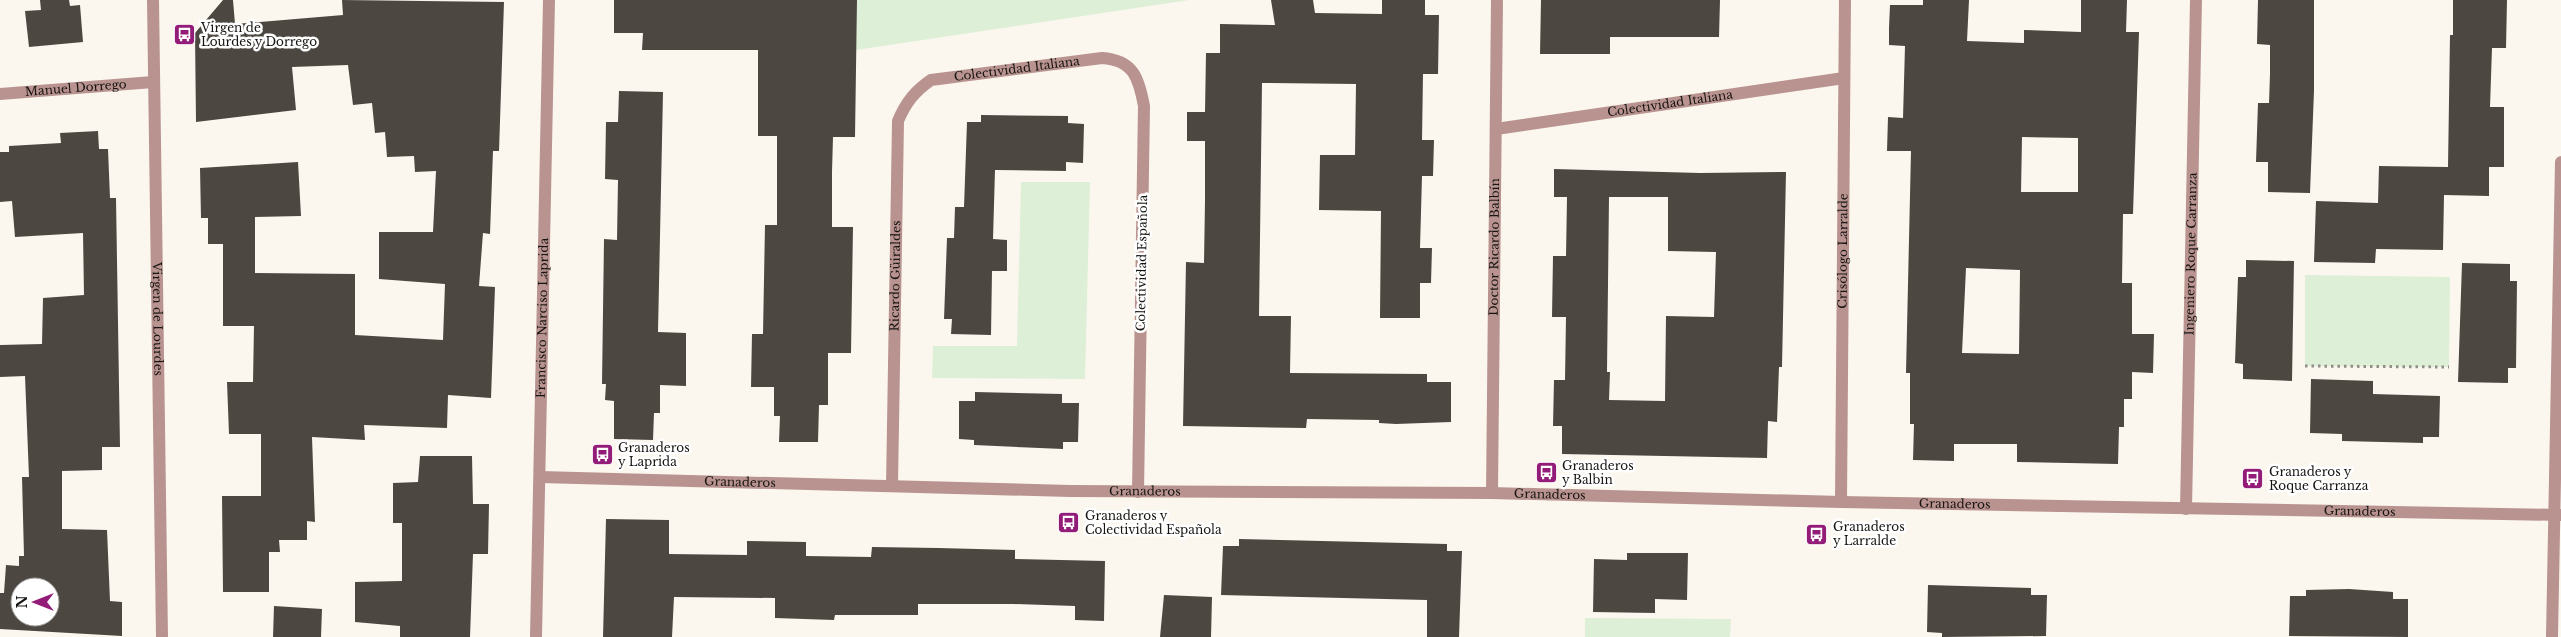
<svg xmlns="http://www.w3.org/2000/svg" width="2561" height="637" viewBox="0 0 2561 637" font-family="'Libre Baskerville',serif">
<rect width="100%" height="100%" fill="#fbf7ee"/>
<g fill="#ddefd7">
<polygon points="857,0 1189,0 856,50"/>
<polygon points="1021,182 1090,182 1085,379 932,378 933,346 1017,346"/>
<polygon points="2305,275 2450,277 2449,367 2305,366"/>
<polygon points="1585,618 1731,619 1730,637 1585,637"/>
</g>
<g fill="#4c4841" fill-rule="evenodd">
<polygon points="40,0 69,0 70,6 80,5 83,42 29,47 25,11 41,10"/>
<polygon points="223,0 233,0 235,24 343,15 342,0 504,2 499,151 493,151 490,234 483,233 479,286 495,287 491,398 448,395 447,428 364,425 365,440 312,437 315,522 307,521 307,540 279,540 280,552 269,552 269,592 223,592 222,496 261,496 261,434 229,434 227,382 253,382 254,326 223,326 223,244 208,244 208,218 201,218 200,168 298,162 301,216 255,217 255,273 355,274 355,335 443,340 445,284 379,279 379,232 433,232 436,171 415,172 414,156 387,157 385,132 375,133 372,103 353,105 348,65 292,67 296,110 196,122 195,33"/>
<polygon points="614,0 857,0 855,137 833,137 832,172 832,227 853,227 851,353 828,353 828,405 819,405 818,442 779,442 780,416 774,416 774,387 751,387 752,334 763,334 765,225 777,225 777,136 758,136 758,50 642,50 643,33 614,33"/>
<polygon points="1271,0 1313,0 1315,13 1382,14 1382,0 1425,0 1425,15 1439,15 1438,74 1423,74 1422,140 1434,140 1433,176 1422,176 1420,248 1432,248 1431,283 1420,283 1420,318 1380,318 1381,211 1319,210 1320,155 1355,155 1356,84 1262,83 1259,316 1291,316 1290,373 1427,374 1427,382 1451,382 1451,422 1396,424 1379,423 1379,420 1307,419 1306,428 1183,426 1186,262 1204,263 1205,201 1205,141 1187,141 1187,112 1205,112 1206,53 1220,53 1220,24 1275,25"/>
<polygon points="1541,0 1720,0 1719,37 1610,37 1610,54 1540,54"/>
<path d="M1923 0H1969L1967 41 2024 43V30L2081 32V0H2127L2126 32H2139L2133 214H2123L2122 283H2132V334H2154L2153 373 2132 372V399H2124V427H2119L2118 464 2017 462V444H1954V461L1913 460 1914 424H1910V373H1906L1911 151H1887L1888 117 1903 118 1905 46 1889 45V28L1890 5H1923ZM2022 137 2078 138V192H2021ZM1966 268 2020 270 2019 354 1962 353Z"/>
<polygon points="2258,0 2314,0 2314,91 2310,193 2268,192 2268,162 2256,162 2258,103 2269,103 2270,74 2270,45 2257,44"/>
<polygon points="2453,0 2507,0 2506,48 2492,48 2490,107 2504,107 2504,167 2489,167 2489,196 2444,195 2443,250 2376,249 2375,263 2314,262 2316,201 2378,203 2379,166 2448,167 2450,35 2453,35"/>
<polygon points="619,91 663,92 658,332 686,333 686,386 660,385 660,413 654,413 653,440 614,439 614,401 605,400 606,384 602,384 604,239 617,240 618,180 605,179 606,122 618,122"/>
<polygon points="981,115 1068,116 1068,123 1084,124 1083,163 1066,162 1066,171 995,170 993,239 1007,240 1007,271 992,271 991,335 951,334 952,319 944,319 947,238 954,238 955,207 964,207 967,122 981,122"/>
<path d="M98 131 99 149H108L110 198H116L120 447H102V470L62 471V529L107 530 110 601 122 602V636L0 629V593H4L6 565 19 566V556H24L22 477H29L25 376 0 377V345L42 344 43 298 84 295 83 233 15 237 12 201 0 202V152H9V146L61 143 60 133ZM20 587H50V617H20Z"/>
<path d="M1554 169 1700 173 1786 172 1782 367H1779L1777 422 1768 421 1767 458 1562 454V426H1553L1554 380H1565L1566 317H1552L1553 256H1566L1567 197H1554ZM1609 197H1668V251L1716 252 1714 317 1666 316 1665 401 1609 400 1610 372H1607Z"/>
<polygon points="2246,260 2294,261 2292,381 2243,379 2243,364 2235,363 2238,277 2246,277"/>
<polygon points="2462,263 2510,264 2510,281 2517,281 2516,368 2508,368 2508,383 2458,382"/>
<polygon points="2311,379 2373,381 2373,394 2440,396 2439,437 2423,437 2423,443 2342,441 2342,434 2310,433"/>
<polygon points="975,392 1062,394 1062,403 1079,403 1078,442 1063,442 1063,449 974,445 974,440 959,439 959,401 975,401"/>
<polygon points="420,456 472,456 473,504 489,504 488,554 473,554 470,637 400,637 400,626 355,622 355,582 402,581 402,523 393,523 393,483 418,482"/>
<polygon points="606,519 669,520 669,554 747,555 747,541 806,542 806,556 871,557 872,547 939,548 1015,550 1015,559 1105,561 1104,621 1075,620 1075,606 1014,604 918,604 918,615 835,615 834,620 775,618 775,598 674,597 672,637 603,637"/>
<polygon points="1239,539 1447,544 1447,551 1462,551 1459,637 1427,637 1427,600 1221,595 1223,546 1239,546"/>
<polygon points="1627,553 1688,553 1687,600 1655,599 1655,613 1593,612 1594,559 1627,560"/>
<polygon points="1928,585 2031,588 2031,595 2047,595 2046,636 1942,637 1942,633 1927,632"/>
<polygon points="2349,589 2393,592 2393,599 2408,599 2408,637 2289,636 2290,596 2306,596 2306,590"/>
<polygon points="1164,595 1212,597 1211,637 1160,637"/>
<polygon points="274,606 322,609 321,637 273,637"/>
</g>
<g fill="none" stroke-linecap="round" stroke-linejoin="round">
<polyline stroke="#918e88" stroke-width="3" stroke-dasharray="2.5 4" stroke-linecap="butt" points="2305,366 2449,367"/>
<g stroke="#b99390" stroke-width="12">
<path id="s1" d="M153 0 162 637"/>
<path id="s2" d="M0 94 153 82"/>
<path id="s3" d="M1496 129 1844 78"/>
<path id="s4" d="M540 477 1070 491 1492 493 1841 502 2561 515"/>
<path id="s5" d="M892 486 898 121C906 102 915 91 931 80L1102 58C1134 60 1139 79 1144 106L1138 492"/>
<path id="s6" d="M1492 493 1497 0"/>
<path id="s7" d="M1841 502 1845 0"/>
<path id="s8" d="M2186 509 2196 0"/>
<path id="s9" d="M536 637 549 0"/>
<polyline points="2552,637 2561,162"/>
</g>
</g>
<defs>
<symbol id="bus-square" viewBox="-11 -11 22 22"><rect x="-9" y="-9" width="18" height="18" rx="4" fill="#941c79" stroke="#fff"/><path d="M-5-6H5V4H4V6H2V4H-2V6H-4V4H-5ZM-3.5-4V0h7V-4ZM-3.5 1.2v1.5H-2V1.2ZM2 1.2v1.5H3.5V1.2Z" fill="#fff"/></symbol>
</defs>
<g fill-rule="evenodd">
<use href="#bus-square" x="172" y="22" width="25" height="25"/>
<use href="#bus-square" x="590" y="442" width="25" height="25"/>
<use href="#bus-square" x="1534" y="460" width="25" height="25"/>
<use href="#bus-square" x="2240" y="466" width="25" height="25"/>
<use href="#bus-square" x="1056" y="510" width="25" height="25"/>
<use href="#bus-square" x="1804" y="522" width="25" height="25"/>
</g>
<g text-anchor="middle" stroke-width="5" stroke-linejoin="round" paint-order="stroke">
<g font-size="12" fill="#171512" stroke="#fff" text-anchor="start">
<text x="201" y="32">Virgen de<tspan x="201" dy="14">Lourdes y Dorrego</tspan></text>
<text x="618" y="452">Granaderos<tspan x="618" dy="14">y Laprida</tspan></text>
<text x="1562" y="470">Granaderos<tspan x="1562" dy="14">y Balbin</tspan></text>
<text x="2269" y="476">Granaderos y<tspan x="2269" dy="14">Roque Carranza</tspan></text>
<text x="1085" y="520">Granaderos y<tspan x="1085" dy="14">Colectividad Española</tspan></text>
<text x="1833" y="531">Granaderos<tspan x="1833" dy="14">y Larralde</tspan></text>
</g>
<g font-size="12" fill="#171512" stroke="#fff">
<text dy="4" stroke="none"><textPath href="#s5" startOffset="505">Colectividad Italiana</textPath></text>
<text dy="4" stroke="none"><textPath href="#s2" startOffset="76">Manuel Dorrego</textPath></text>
<text dy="4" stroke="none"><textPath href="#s3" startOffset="176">Colectividad Italiana</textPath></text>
<text dy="4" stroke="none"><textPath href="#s6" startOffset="246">Doctor Ricardo Balbín</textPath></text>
<text dy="4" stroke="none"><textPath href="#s7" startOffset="251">Crisólogo Larralde</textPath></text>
<text dy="4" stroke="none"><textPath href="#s8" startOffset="255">Ingeniero Roque Carranza</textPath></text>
<text transform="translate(1142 263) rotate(-89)" y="4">Colectividad Española</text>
<text dy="4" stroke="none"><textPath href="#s5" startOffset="210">Ricardo Güiraldes</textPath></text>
<text dy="4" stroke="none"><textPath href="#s1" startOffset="319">Virgen de Lourdes</textPath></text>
<text dy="4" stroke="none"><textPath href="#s9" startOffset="319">Francisco Narciso Laprida</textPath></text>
<text dy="4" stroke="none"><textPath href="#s4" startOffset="200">Granaderos</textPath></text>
<text dy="4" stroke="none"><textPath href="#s4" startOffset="605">Granaderos</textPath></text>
<text dy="4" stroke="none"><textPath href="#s4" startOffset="1010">Granaderos</textPath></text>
<text dy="4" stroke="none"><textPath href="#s4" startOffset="1415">Granaderos</textPath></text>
<text dy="4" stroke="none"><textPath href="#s4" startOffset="1820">Granaderos</textPath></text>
</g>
</g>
<g transform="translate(35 602) rotate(270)"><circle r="24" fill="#ffffff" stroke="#a2a1a0"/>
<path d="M0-4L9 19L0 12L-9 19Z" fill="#941c79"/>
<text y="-8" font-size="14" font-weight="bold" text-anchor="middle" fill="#171512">N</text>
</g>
</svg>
